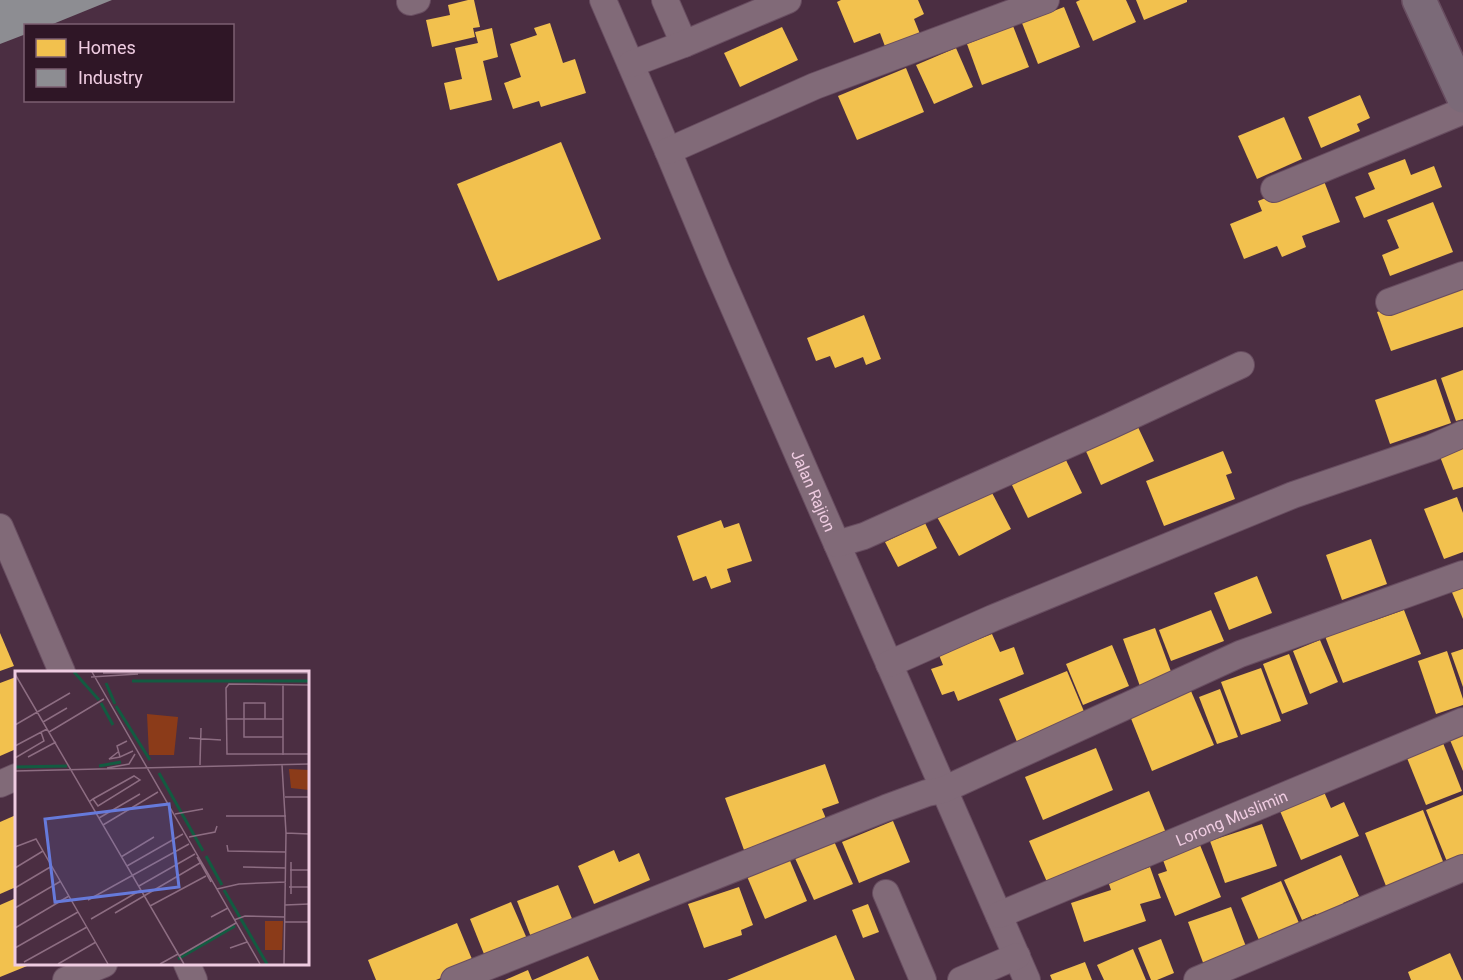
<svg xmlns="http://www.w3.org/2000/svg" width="1463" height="980" viewBox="0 0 1463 980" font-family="Roboto,sans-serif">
<rect width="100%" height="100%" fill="#4b2e42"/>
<g fill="#f2c14e">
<polygon points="468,0 474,0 480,27 473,28 475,37 432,47 426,20 450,15 448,5"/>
<polygon points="841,0 918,0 924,14 914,19 920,34 886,49 880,33 854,43 837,2"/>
<polygon points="1080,0 1126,0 1136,22 1093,41 1076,2"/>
<polygon points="1136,0 1187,0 1187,2 1144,20"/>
<polygon points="1064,7 1080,47 1038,64 1022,23"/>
<polygon points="550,23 563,63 575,59 586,93 541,107 539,101 513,109 504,83 521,77 510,44 537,35 534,28"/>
<polygon points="1013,26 1029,67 982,85 967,44"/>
<polygon points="782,27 798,60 740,87 724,53"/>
<polygon points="492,28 498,57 483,61 492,100 450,110 444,83 462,79 455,48 478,43 475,32"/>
<polygon points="956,48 973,87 934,104 916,65"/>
<polygon points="906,68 924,112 857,140 838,96"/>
<polygon points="1360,95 1370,118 1357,124 1360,131 1321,148 1308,117"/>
<polygon points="1284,117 1302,159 1257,179 1238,136"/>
<polygon points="561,142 601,239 498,281 457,184"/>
<polygon points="1405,159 1411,175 1434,166 1442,187 1364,218 1355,197 1375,189 1368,173"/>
<polygon points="1322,176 1340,222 1302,236 1306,247 1282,257 1277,246 1244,259 1230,224 1262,211 1258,201"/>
<polygon points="1433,202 1453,252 1390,276 1382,255 1399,248 1387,220"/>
<polygon points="1463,284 1463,327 1391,351 1377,312"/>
<polygon points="864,315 881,359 866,365 863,357 835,368 830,356 816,361 807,338"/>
<polygon points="1463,370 1463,419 1456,421 1441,378"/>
<polygon points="1436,379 1451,423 1390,444 1375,400"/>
<polygon points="1137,425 1154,461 1101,485 1085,449"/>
<polygon points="1463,445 1463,487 1453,490 1439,454"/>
<polygon points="1223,451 1232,473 1226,475 1235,499 1164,526 1146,481"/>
<polygon points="1064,456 1082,493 1028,518 1010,481"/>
<polygon points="990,489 1011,529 959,556 937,517"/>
<polygon points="1457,497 1463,513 1463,552 1444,559 1424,509"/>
<polygon points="721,520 724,528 739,523 752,561 727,569 731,582 711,589 706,576 693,581 677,536"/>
<polygon points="925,523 937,548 898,567 885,542"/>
<polygon points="1371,539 1387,584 1342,600 1326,555"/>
<polygon points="1257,576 1272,613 1229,630 1214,593"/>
<polygon points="1463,585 1463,619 1451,590"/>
<polygon points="1211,610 1224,641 1171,661 1159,630"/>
<polygon points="1404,610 1421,654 1343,683 1323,631 1368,614 1370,622"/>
<polygon points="1155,628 1173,677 1141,689 1123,639"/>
<polygon points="0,633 14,666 0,671"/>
<polygon points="992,634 1000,652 1014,647 1024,674 958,701 954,691 942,695 931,669 943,665 939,655"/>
<polygon points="1320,640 1338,682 1310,694 1293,651"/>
<polygon points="1112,645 1129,686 1083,705 1066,664"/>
<polygon points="1463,649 1463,687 1451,653"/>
<polygon points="1447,651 1463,699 1463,705 1436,714 1418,661"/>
<polygon points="1289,654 1308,704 1282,714 1263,664"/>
<polygon points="1261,668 1281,721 1241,735 1221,682"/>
<polygon points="1067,671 1088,721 1020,749 999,699"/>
<polygon points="16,677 16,749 0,756 0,683"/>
<polygon points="1220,689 1238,737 1217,744 1199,697"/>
<polygon points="1191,691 1214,745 1152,771 1130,716"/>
<polygon points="1463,735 1463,771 1450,740"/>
<polygon points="1443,743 1462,791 1426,805 1407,758"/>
<polygon points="1096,748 1113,790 1043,820 1025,777"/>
<polygon points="825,764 839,803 822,809 827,821 744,850 725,798"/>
<polygon points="1321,785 1331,808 1344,802 1359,836 1301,860 1277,804"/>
<polygon points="1149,791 1166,833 1047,882 1029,841"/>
<polygon points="1463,795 1463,858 1448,864 1426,810"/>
<polygon points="1423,810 1444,864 1386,886 1365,833"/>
<polygon points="16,815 16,887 0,894 0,822"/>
<polygon points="893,821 910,862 859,883 842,842"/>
<polygon points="1262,824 1277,866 1225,883 1210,841"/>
<polygon points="833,839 853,884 814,900 794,856"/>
<polygon points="1200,845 1221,897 1175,916 1158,874 1167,871 1163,860"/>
<polygon points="614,850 619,862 639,853 650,880 594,904 578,866"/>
<polygon points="1341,855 1359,896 1343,903 1347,910 1320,922 1316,914 1302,920 1284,880"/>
<polygon points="788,856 807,901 765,919 746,874"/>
<polygon points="1150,867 1161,898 1140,904 1146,921 1084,942 1071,903 1111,890 1108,881"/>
<polygon points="1281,881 1299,923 1259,940 1241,898"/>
<polygon points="558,885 573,921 531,937 517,901"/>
<polygon points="739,887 753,925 741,930 742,935 704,948 688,904"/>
<polygon points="16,898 16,964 32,964 0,977 0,905"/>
<polygon points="511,902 528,941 486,959 470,919"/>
<polygon points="868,904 879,932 863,938 852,910"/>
<polygon points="1231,907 1248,952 1205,968 1188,922"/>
<polygon points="457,923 474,964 436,980 376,980 368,960"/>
<polygon points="836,935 855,980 727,980"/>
<polygon points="1161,939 1174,973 1157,980 1151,980 1138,948"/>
<polygon points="1133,949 1146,980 1104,980 1097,965"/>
<polygon points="1450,953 1462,980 1411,980 1408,972"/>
<polygon points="588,956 599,980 533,980"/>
<polygon points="1085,962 1092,980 1052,980 1050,975"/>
<polygon points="528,970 532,980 505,980"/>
</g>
<polygon fill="#8d8d92" points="0,0 112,0 48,26 26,26 26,34 0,44"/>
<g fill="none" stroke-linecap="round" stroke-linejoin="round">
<defs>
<g id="street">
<path id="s1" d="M603 0 668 151 717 269 1027 980"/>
<polyline points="665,0 684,44"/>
<polyline points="410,2 417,0"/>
<polyline points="631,64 684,44 788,0"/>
<polyline points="668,151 815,86 1046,0"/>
<polyline points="1274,189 1463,111"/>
<polyline points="1389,302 1463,275"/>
<polyline points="0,527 62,672"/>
<polyline points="837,544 864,536 1110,426 1241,365"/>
<polyline points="889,664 993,618 1293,495 1431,448 1463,434"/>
<polyline points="0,784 16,777"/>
<polyline points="886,893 923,980"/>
<path id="s2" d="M999 915 1463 721"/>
<polyline points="187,964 194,980"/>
<polyline points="66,980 104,964"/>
<polyline points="454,980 886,808 927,793 943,790 1240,654 1463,574"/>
<polyline points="961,980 1017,956"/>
<polyline points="1197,980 1463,868"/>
</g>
<polyline id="secondary" points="1419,0 1463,96"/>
</defs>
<use href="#street" stroke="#684d60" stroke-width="28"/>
<use href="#secondary" stroke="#684d60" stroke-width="36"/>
<use href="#street" stroke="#816a78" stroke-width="26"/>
<use href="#secondary" stroke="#7b6a78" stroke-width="33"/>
</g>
<g text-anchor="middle" stroke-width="6" stroke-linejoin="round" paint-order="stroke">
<g font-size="16" fill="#efcce1" stroke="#2f1626">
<text dy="6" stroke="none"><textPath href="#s1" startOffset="534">Jalan Rajion</textPath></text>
<text dy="6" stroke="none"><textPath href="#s2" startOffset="252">Lorong Muslimin</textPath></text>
</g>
</g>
<g transform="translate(15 671)">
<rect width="294" height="294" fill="#4b2e42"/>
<path d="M132 43 163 46 159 84H134ZM274 98 294 99V119L276 117ZM250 250H268L267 279H250Z" fill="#8b3b19"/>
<path fill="none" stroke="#135b41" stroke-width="3" d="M59 1 84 29M117 10H294M91 12 100 33M86 32 98 54M101 35 135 89M84 95 106 91M0 96 52 95M144 102 188 180M191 185 207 214M209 219 252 293M163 288 220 255"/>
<path fill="none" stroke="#8d6d82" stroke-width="1.5" d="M77 1 245 293M88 2H294M0 3 169 293M76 6 123 3M268 14V84M294 14 214 13 211 17 212 83H294M211 48H268M250 48V32H229V66H268M28 51 52 37M0 54 55 22M34 61 89 28M174 67 206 69M112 70 102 75 105 86 118 80M0 75 32 58M103 81 94 88 105 86M13 86 41 71M0 87 29 70 26 61M185 94 186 57M267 94 271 162 269 293M92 97 114 93 120 83M0 100 294 93M270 126H294M74 131 78 128 119 105 125 109 83 135 78 128M160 143 188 138M211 145H271M84 147 125 123M88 154 143 121M271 162 294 163M174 166 200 161 202 155M212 174 213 180 271 181M0 176 21 168 93 293M106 186 139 166M182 186 196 211M112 195 168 163M228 196 271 197M0 197 28 180M275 199H294M124 215 180 183M274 216H294M0 217 37 195M202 218 224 213 271 211M276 223V191M73 229 174 173M270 234 294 233M135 235 191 205M0 237 46 210M100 242 185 192M196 246 213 237M76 248 126 219M219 249 230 245 270 246M270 251H294M0 257 54 225M0 277 63 241M215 277 232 271M164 285 221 252M9 291 72 256M43 293 81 271M145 293 163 283"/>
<path fill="#667adb" fill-opacity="0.15" stroke="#667adb" stroke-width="3" d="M154 133 164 216 40 231 30 148Z"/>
<rect width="294" height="294" fill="none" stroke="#efcce1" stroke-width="3"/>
</g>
<rect x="24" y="24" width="210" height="78" fill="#2f1626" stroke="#7c5f71" stroke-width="1.5"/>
<rect x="36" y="39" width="30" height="18" fill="#f2c14e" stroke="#7c5f71" stroke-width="1.5"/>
<text x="78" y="54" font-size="18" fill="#efcce1">Homes</text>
<rect x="36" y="69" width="30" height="18" fill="#8d8d92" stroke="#7c5f71" stroke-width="1.5"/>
<text x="78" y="84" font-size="18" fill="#efcce1">Industry</text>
</svg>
